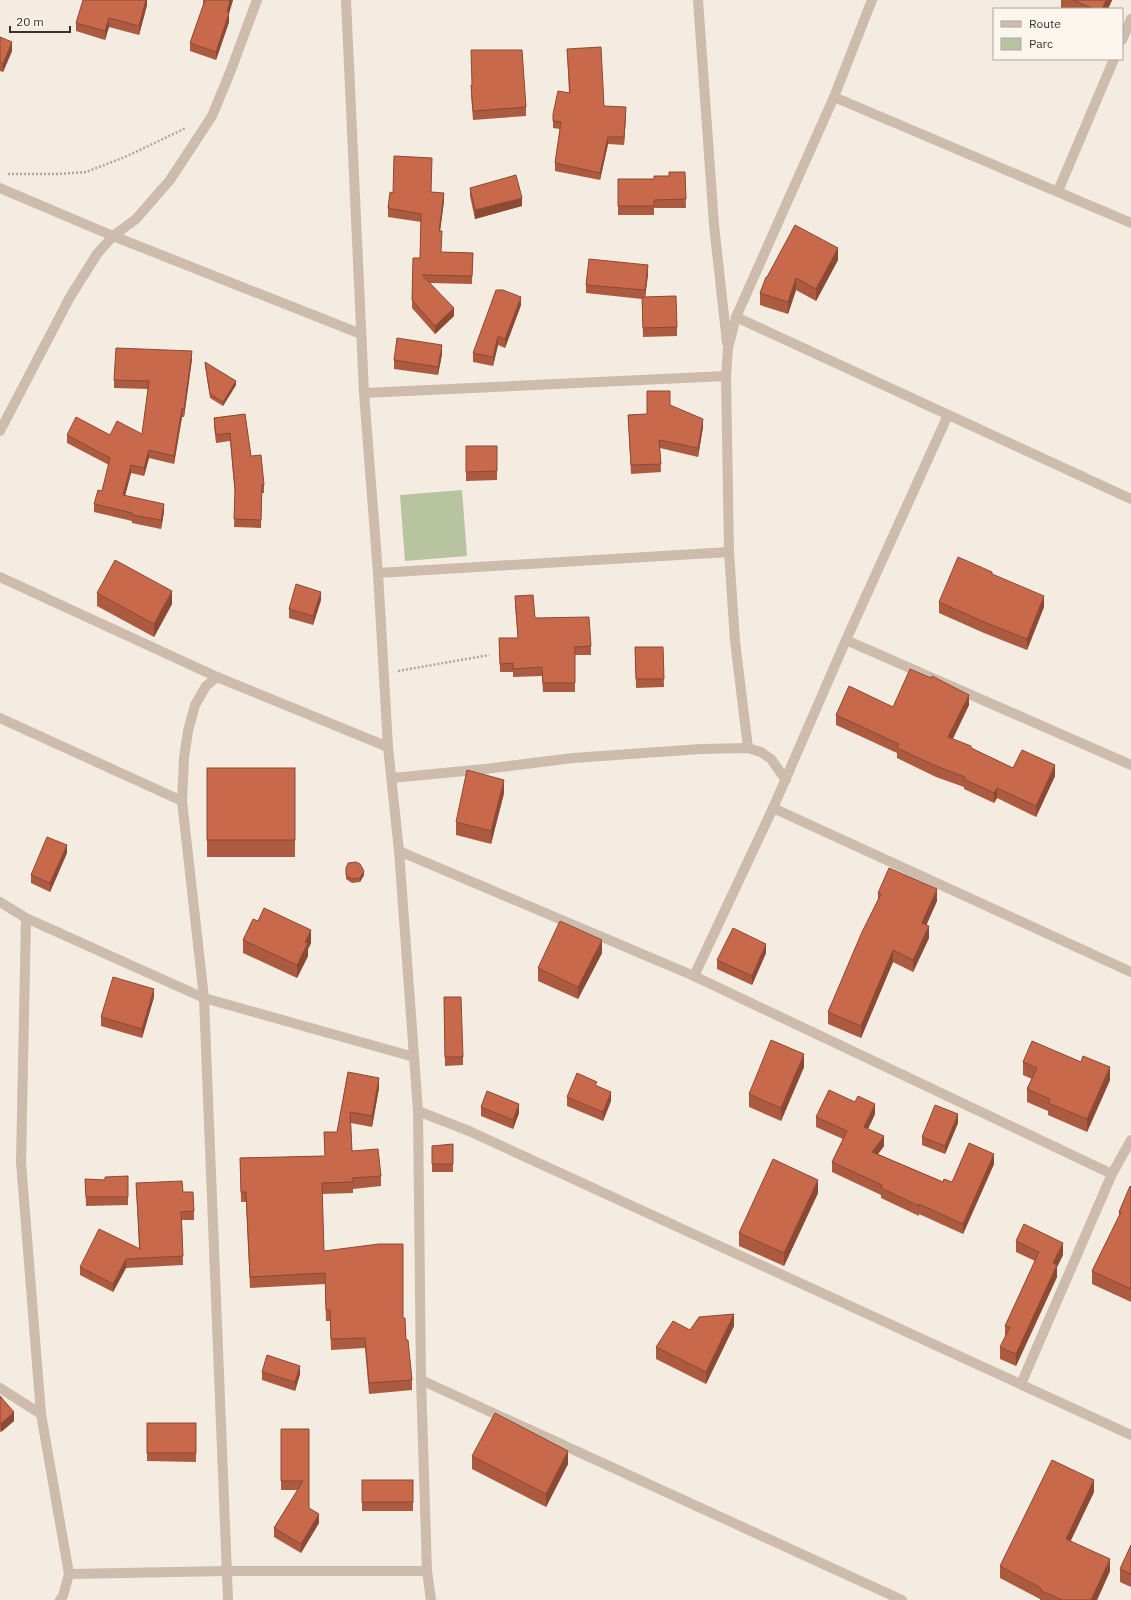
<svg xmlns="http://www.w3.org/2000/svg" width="1131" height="1600" viewBox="0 0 1131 1600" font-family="'IBM Plex Sans',sans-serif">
<rect width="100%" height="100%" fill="#f4ebe1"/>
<polygon fill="#b8c4a0" points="462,490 467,556 405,561 400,495"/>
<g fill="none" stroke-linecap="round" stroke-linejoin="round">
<g stroke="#b9a596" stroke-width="2.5" stroke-dasharray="2 2" stroke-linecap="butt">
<polyline points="8,174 57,174 86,172 125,157 186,128"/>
<polyline points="398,671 489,655"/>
</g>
<g stroke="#cdbbac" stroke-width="10">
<polyline points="346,0 364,393 378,573 388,747 399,851 418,1111 421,1380 427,1571 431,1600"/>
<polyline points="698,0 714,225 727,343"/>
<polyline points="1122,40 1131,19"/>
<polyline points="834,97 1131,223"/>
<polyline points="0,188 113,236 361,334"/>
<polyline points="1058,191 1114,59"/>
<polyline points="736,317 1131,499"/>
<polyline points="364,393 726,376"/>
<polyline points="0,431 70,297 97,254 113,236 136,219 170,180 212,116 231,70 257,0"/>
<polyline points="378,573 729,552"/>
<polyline points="0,577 217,677 388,747"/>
<polyline points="846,640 1131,765"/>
<polyline points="217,677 206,686 195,705 188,731 184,758 182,801 204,998 228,1600"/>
<polyline points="0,718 182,801"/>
<polyline points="748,748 735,641 729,552 726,376 728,348 736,317 834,97 872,0"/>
<polyline points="392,778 485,769 573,758 701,749 748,748 761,752 771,759 786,780"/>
<polyline points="773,808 1131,972"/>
<polyline points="399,851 694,976 1112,1174"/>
<polyline points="0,902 26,918 204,998 414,1057"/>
<polyline points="26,918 21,1162 41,1414 69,1574 63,1596 60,1600"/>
<polyline points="694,976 773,808 846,640 948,415"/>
<polyline points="418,1111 469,1131 1131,1435"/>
<polyline points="421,1380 902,1600"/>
<polyline points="1021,1384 1112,1174 1131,1140"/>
<polyline points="0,1388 41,1414"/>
<polyline points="69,1574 226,1571 427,1571"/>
</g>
</g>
<g fill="#ac5a40">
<polygon points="147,0 147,5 139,35 109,27 105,40 76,31 76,23"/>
<polygon points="203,0 233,0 229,13 229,22 216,60 190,51 190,43 203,6"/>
<polygon points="1061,0 1112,0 1108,9 1064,9 1061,8"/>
<polygon points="0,37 12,51 3,72 0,71"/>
<polygon points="567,49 604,106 626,114 624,145 608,144 600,180 555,171 555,163 560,129 553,128 553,114 569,93"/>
<polygon points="471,85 526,107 526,116 473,120 471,94"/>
<polygon points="685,172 686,208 654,208 654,215 618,215 618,179 654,179 669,176"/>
<polygon points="470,188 522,206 475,219 470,196"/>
<polygon points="432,192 444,201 440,231 441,252 473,253 472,284 430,283 454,316 435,334 412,308 413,258 420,258 421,222 388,217 388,208 393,193"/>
<polygon points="838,260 816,301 796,290 788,314 760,305 760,293 767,277"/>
<polygon points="648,274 645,297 677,327 677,336 643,337 642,299 586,293 586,285"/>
<polygon points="521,305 505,348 498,345 493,366 473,362 473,353"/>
<polygon points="442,354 438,375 394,369 394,360"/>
<polygon points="192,359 184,417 182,417 174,464 149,458 144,476 131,473 125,496 164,512 161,529 132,523 132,521 94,512 94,504 102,491 109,465 67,443 67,435 110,435 142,434 148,389 114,388 114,380"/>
<polygon points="205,362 236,385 223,406 210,398 205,366"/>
<polygon points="245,414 251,456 264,485 264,493 262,493 261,528 234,527 235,495 230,441 216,443 214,426 214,418"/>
<polygon points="647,414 703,427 698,457 660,448 661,472 631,474 628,415"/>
<polygon points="466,446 497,446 497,480 466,481"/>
<polygon points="992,575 1044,607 1027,650 984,633 939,613 939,602"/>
<polygon points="97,593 172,604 154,637 97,606"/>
<polygon points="515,596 535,618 591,646 591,655 575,655 575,692 543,692 542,676 513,677 513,672 500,672 499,638 518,638 515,605"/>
<polygon points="321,600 313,625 289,618 289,609"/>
<polygon points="635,647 663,647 664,687 636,688"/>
<polygon points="969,705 953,739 1013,768 1055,776 1036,817 997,798 994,803 964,789 964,787 936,777 897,758 897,753 836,725 836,715 893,707"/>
<rect x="207" y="768" width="88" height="89"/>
<polygon points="504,793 491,844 456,835 456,822"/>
<polygon points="67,853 50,892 31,883 31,875"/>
<polygon points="346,868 364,875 360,882 352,883 346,879"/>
<polygon points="878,893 937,901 926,925 929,938 913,972 893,962 861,1038 828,1024 828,1012 878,899"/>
<polygon points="243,940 311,943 308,949 308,956 297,978 243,953"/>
<polygon points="602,953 578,999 538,981 538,968"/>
<polygon points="766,953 752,985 717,969 717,960"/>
<polygon points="154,997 142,1038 101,1026 101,1017"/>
<polygon points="444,997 463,1057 463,1065 445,1066"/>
<polygon points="1023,1062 1110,1080 1087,1132 1048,1115 1048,1111 1027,1102 1027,1089 1032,1079 1023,1075"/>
<polygon points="804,1067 781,1121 749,1107 749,1094"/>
<polygon points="348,1072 379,1088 372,1127 351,1123 352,1151 381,1176 381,1186 353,1189 353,1193 322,1194 324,1251 403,1318 412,1380 412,1390 369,1394 365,1348 331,1350 330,1321 326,1321 325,1284 250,1288 246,1202 241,1202 240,1158 325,1156 324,1132 337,1132"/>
<polygon points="567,1097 611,1101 603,1121 567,1106"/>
<polygon points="481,1107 519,1113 513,1129 481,1116"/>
<polygon points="875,1114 868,1129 884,1146 878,1154 943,1182 952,1182 994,1164 963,1234 919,1214 919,1216 881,1198 881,1195 832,1172 832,1162 843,1139 816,1127 816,1117"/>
<polygon points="958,1123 945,1154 922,1145 922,1137"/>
<polygon points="453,1144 453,1172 432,1172 432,1146"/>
<polygon points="128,1176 128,1205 86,1206 85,1179 105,1180"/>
<polygon points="136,1183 183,1192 194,1211 194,1220 182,1220 183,1265 126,1268 113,1292 80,1275 80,1267 139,1249"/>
<polygon points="1131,1187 1131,1302 1092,1284 1092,1271 1119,1216 1119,1212"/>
<polygon points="818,1193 784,1266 739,1246 739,1233"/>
<polygon points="1016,1241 1063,1255 1057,1267 1057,1277 1016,1366 1000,1359 1000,1347 1005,1337 1005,1326 1035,1261 1016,1252"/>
<polygon points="734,1326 706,1384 656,1359 656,1347 690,1330"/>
<polygon points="262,1372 300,1374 295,1391 262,1380"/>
<polygon points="0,1396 14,1421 1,1432 0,1431"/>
<polygon points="147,1423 196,1423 196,1462 147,1461"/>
<polygon points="281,1429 309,1429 309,1508 319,1523 301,1553 274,1537 274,1528 298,1490 281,1490"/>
<polygon points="472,1456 568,1464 546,1507 472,1469"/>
<rect x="362" y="1480" width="51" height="31"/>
<polygon points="1094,1492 1070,1541 1110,1571 1097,1600 1040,1600 1040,1599 1000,1578 1000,1566"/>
<polygon points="1131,1545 1131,1587 1120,1582 1120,1569"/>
</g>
<g fill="#8c4a34">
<polygon points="146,0 147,0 147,5 139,35 139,26"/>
<polygon points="230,0 233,0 228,17 229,13 229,22 216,60 216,52"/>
<polygon points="1106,0 1112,0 1108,9 1102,9"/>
<polygon points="109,18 109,27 105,40 105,31"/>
<polygon points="12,42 12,51 3,72 3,64"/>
<polygon points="626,107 626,114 624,145 624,137"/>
<polygon points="608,137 608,144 600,180 600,173"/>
<polygon points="444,193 444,201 439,239 439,231"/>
<polygon points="522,198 522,206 475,219 475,210"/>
<polygon points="838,248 838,260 816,301 816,289"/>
<polygon points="648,265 648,274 645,299 645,290"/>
<polygon points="796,278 796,290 788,314 788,302"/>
<polygon points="521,297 521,305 505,348 505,339"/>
<polygon points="454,308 454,316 435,334 435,326"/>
<polygon points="498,336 498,345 493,366 493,357"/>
<polygon points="442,345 442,354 438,375 438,367"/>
<polygon points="192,351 192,359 184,417 184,409"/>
<polygon points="236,381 236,385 223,406 223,402"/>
<polygon points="182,408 182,417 174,464 174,456"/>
<polygon points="703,419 703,427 698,457 698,448"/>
<polygon points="149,450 149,458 144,476 144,468"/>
<polygon points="131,465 131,473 123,503 123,495"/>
<polygon points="164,504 164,512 161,529 161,520"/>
<polygon points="172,591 172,604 154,637 154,624"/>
<polygon points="321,592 321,600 313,625 313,616"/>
<polygon points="1044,596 1044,607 1027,650 1027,639"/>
<polygon points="969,695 969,705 948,747 948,737"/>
<polygon points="1055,765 1055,776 1036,817 1036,806"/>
<polygon points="504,780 504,793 491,844 491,831"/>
<polygon points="997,788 997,798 994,803 994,793"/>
<polygon points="67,845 67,853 50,892 50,883"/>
<polygon points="364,871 364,875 360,882 360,878"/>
<polygon points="937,889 937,901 922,935 922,923"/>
<polygon points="929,926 929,938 913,972 913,960"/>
<polygon points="311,930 311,943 308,949 308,956 297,978 297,965 305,942"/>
<polygon points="602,940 602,953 578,999 578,987"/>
<polygon points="766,944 766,953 752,985 752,976"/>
<polygon points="893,950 893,962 861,1038 861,1026"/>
<polygon points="154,989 154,997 142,1038 142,1029"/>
<polygon points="804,1054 804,1067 781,1121 781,1108"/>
<polygon points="1110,1067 1110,1080 1087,1132 1087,1119"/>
<polygon points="379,1078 379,1088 372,1127 372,1116"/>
<polygon points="611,1092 611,1101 603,1121 603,1112"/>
<polygon points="519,1104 519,1113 513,1129 513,1120"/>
<polygon points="875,1104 875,1114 864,1137 864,1127"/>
<polygon points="958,1114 958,1123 945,1154 945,1146"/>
<polygon points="884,1136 884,1146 872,1162 872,1152"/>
<polygon points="994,1154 994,1164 963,1234 963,1224"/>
<polygon points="818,1180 818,1193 784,1266 784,1253"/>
<polygon points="1063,1243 1063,1255 1057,1267 1057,1277 1016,1366 1016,1354 1053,1263"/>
<polygon points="126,1259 126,1268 113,1292 113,1284"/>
<polygon points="734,1314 734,1326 706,1384 706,1372"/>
<polygon points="300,1366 300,1374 295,1391 295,1382"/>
<polygon points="14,1412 14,1421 1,1432 1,1424"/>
<polygon points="568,1451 568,1464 546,1507 546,1494"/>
<polygon points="1094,1480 1094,1492 1066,1551 1066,1539"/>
<polygon points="319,1514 319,1523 301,1553 301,1544"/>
<polygon points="1110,1559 1110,1571 1097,1600 1091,1600"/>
</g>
<g fill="#c8694b" stroke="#8c4a34">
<polygon points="83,0 146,0 139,26 109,18 105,31 76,23"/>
<polygon points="205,0 230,0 227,12 229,13 216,52 190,43"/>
<polygon points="1073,0 1106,0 1102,9 1094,9"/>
<polygon points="0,37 12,42 3,64 0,62"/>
<polygon points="601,47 604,106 626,107 624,137 608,137 600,173 555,163 561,122 553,121 553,114 558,91 570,93 567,49"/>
<polygon points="471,50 522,50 526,107 473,111 471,85 472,85"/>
<polygon points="394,156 432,158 431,192 444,193 439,231 442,231 441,252 473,253 472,276 422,275 454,308 435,326 412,300 413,258 420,258 421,214 388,208 390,192 393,193"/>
<polygon points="669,172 685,172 686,199 654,200 654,206 618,206 618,179 654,179 654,176 669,176"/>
<polygon points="516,175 522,198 475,210 470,188"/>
<polygon points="795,225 838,248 816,289 796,278 788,302 760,293 766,277 767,277"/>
<polygon points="589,259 648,265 645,290 586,285"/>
<polygon points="496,290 503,290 521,297 505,339 498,336 493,357 473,353"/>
<polygon points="676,296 677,327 643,328 642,297"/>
<polygon points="397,338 442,345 438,367 394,360"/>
<polygon points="116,348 192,351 184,409 182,408 174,456 149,450 144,468 131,465 123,495 164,504 161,520 132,515 132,513 94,504 98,490 102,491 110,458 67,435 76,417 110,435 117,421 142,434 149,381 114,380"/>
<polygon points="205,362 236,381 223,402 210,394"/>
<polygon points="647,391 670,391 670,405 703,419 698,448 659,440 661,464 631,465 628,415 647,414"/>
<polygon points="245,414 251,456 261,455 264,485 262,485 261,520 234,519 235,490 230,433 216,435 214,418"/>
<polygon points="466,446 497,446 497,471 466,472"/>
<polygon points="958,557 992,572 992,574 1044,596 1027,639 984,622 939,602"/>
<polygon points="115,560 172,591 154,624 97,593"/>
<polygon points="296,584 321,592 313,616 289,609"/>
<polygon points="533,595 535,618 589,617 591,646 575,647 575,683 543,683 542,667 513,669 513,663 500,664 499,638 518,638 515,596"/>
<polygon points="635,647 663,647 664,679 636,679"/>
<polygon points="910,669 931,678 932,676 969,695 948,737 971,746 971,748 1013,768 1022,750 1055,765 1036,806 997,788 994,793 964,779 965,777 936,766 897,748 899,744 836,715 849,686 893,707"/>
<rect x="207" y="768" width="88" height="72"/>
<polygon points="467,770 504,780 491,831 456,822"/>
<polygon points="47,837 67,845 50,883 31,875"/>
<polygon points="356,862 360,864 364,871 360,878 352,879 346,875 346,868 348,863"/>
<polygon points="889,868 937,889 922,923 929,926 913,960 893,950 861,1026 828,1012 862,932 881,894 878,893"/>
<polygon points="264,908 311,930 305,942 308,943 297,965 243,940 253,919 258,921"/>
<polygon points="560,921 602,940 578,987 538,968"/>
<polygon points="733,928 766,944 752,976 717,960"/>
<polygon points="113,977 154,989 142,1029 101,1017"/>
<polygon points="444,997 461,997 463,1057 445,1057"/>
<polygon points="771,1040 804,1054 781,1108 749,1094"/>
<polygon points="1032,1041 1081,1062 1083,1056 1110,1067 1087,1119 1048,1103 1050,1099 1027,1089 1037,1068 1023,1062"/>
<polygon points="348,1072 379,1078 372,1116 350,1112 352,1151 378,1149 381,1176 352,1178 353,1182 322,1183 324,1251 379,1244 403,1244 403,1318 405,1318 406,1340 408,1340 412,1380 369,1383 365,1338 331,1339 330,1310 326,1310 325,1273 250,1277 246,1192 241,1192 240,1158 325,1156 324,1132 337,1132"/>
<polygon points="577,1073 597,1082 595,1085 611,1092 603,1112 567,1097"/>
<polygon points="829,1090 855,1102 858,1096 875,1104 864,1127 884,1136 872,1152 943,1182 944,1179 952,1182 969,1143 994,1154 963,1224 919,1204 919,1206 881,1188 882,1185 832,1162 847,1131 816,1117"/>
<polygon points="487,1091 519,1104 513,1120 481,1107"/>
<polygon points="935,1105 958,1114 945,1146 922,1137"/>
<polygon points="453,1144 453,1164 432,1164 432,1146"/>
<polygon points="773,1159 818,1180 784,1253 739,1233"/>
<polygon points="128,1176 128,1197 86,1197 85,1179 105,1180 105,1177"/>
<polygon points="182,1181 183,1192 193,1192 194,1211 181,1212 183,1256 126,1259 113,1284 80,1267 99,1229 140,1249 136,1183"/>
<polygon points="1130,1186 1131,1187 1131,1289 1092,1271 1121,1212 1119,1212"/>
<polygon points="1024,1224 1063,1243 1053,1263 1057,1265 1016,1354 1000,1347 1010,1327 1005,1326 1039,1252 1016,1241"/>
<polygon points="734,1314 706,1372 656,1347 673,1321 690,1330 699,1317"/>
<polygon points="267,1355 300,1366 295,1382 262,1372"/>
<polygon points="0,1396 14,1412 1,1424 0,1422"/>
<polygon points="495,1413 568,1451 546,1494 472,1456"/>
<rect x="147" y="1423" width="49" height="30"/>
<polygon points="281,1429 309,1429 309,1508 319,1514 301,1544 274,1528 303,1481 281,1481"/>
<polygon points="1052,1460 1094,1480 1066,1539 1110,1559 1091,1600 1062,1600 1040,1590 1041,1588 1000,1566"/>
<rect x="362" y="1480" width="51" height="22"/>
<polygon points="1131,1545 1131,1574 1120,1569"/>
</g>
<rect x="993" y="8" width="130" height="52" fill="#fbf5ee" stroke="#aea6a0"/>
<rect x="1001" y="21" width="20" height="6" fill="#cdbbac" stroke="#aea6a0"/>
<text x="1029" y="28" font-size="12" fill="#3b302b">Route</text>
<rect x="1001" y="38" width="20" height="12" fill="#b8c4a0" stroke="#aea6a0"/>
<text x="1029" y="48" font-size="12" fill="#3b302b">Parc</text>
<path d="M10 26v6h60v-6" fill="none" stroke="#3b302b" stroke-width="2"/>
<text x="16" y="26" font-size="12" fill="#3b302b" stroke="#fbf5ee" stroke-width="3" paint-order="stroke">20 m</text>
</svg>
